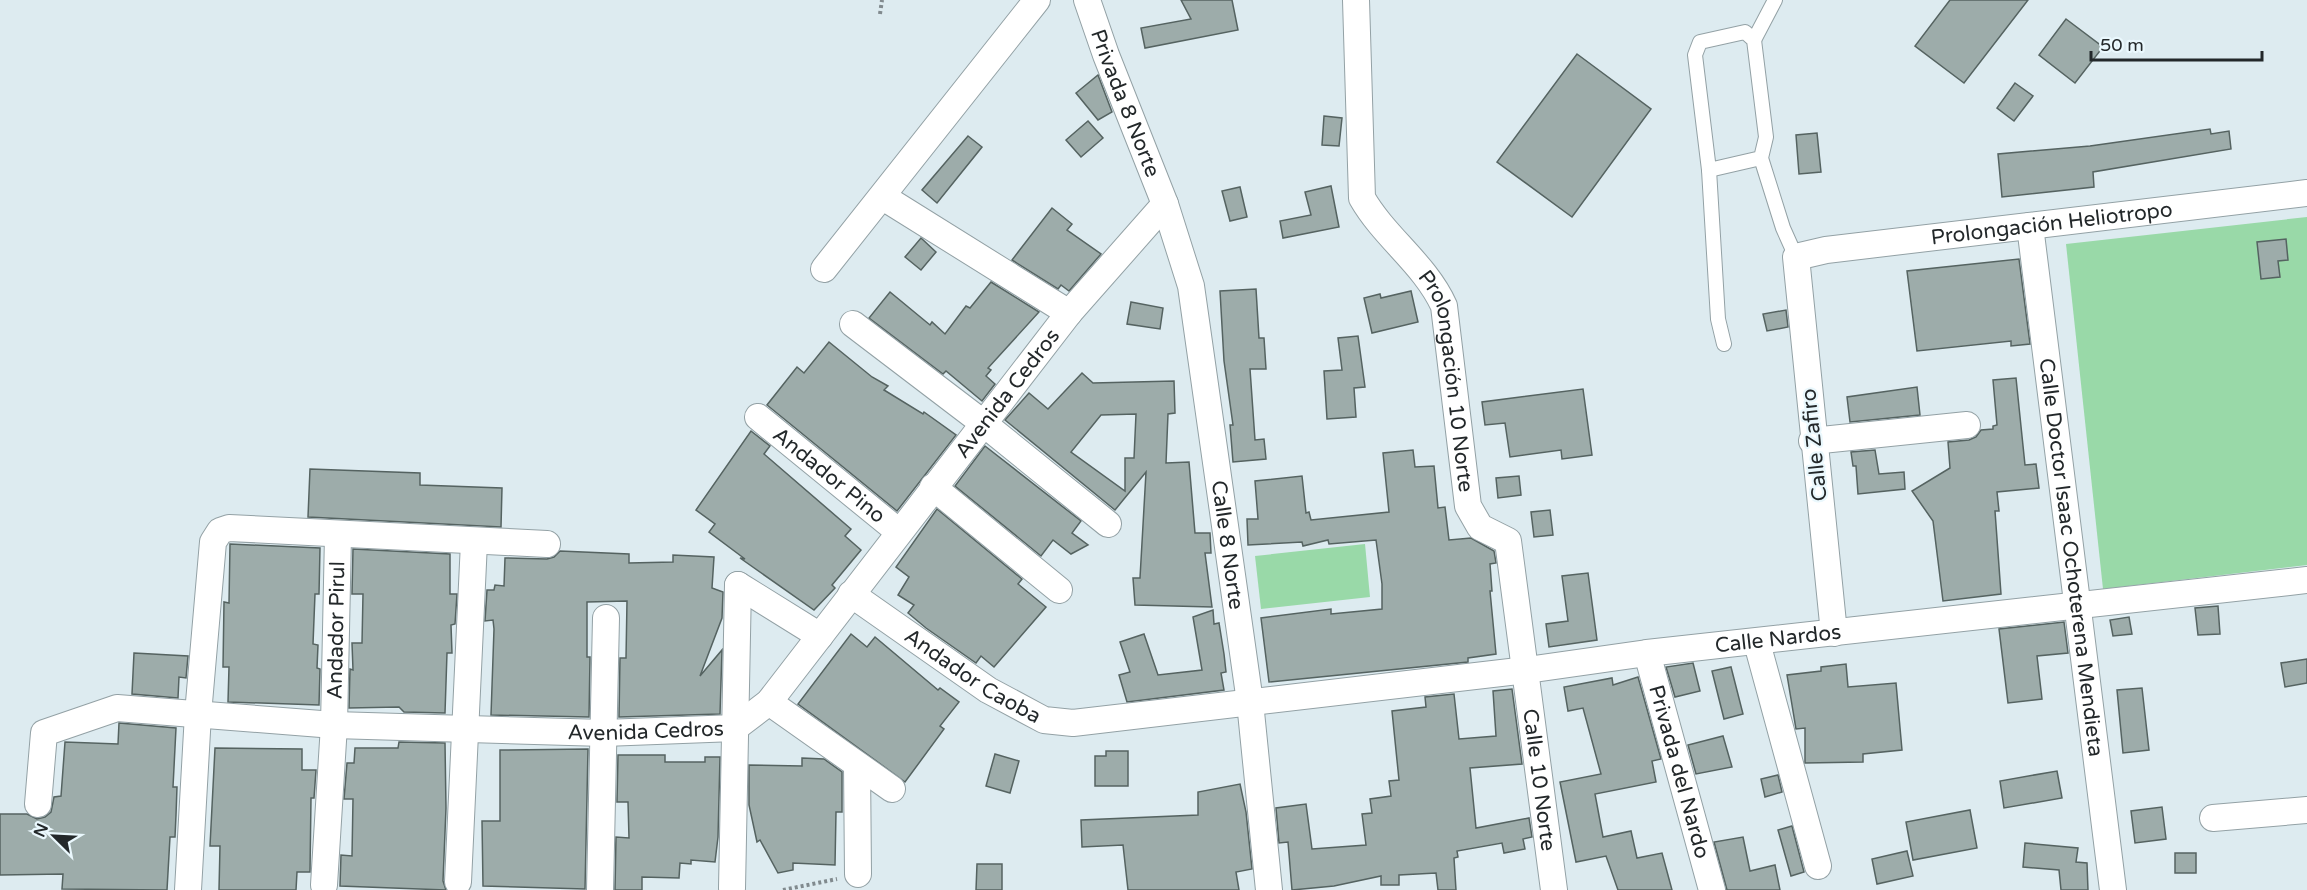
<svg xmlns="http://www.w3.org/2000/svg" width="2307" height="890" viewBox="0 0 2307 890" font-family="'Varela Round',sans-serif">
<rect width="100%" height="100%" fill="#ddebf0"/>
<g fill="#99d9a8">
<polygon points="2307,217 2307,565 2103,589 2066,244"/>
<polygon points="1365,544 1370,597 1261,609 1255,556"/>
</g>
<g fill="#9dacaa" stroke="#556361" stroke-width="1.5" fill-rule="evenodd">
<polygon points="1181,0 1232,0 1238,30 1145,48 1141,28 1191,19"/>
<polygon points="1950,0 2028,0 1964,83 1915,46"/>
<polygon points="2066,19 2103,47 2075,83 2039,55"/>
<polygon points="1577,54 1651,109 1572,217 1497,162"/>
<polygon points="1098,75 1112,112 1098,120 1076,93"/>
<polygon points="2015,83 2033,96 2014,121 1997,108"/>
<polygon points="1324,116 1342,118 1339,146 1322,145"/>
<polygon points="1088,121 1103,138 1081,157 1066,140"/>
<polygon points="2210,129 2211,134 2229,131 2231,149 2093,172 2094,187 2002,197 1998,154 2090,146"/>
<polygon points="1817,133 1821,172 1799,174 1796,135"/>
<polygon points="968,136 982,147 937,203 922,190"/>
<polygon points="1331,186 1339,227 1283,238 1280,221 1311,215 1305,192"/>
<polygon points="1240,187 1247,217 1230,221 1222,191"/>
<polygon points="1052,208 1072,224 1067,230 1101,254 1069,291 1061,285 1058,289 1012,260"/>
<polygon points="921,238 936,252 921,270 905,257"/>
<polygon points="2286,239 2288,260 2278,261 2280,277 2261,279 2257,242"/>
<polygon points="2019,259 2030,344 2011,346 2011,341 1917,351 1907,271"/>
<polygon points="991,282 1039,312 988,368 991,370 986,376 995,384 982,401 946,371 943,374 869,318 890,292 930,325 932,322 945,334 966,306 970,308"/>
<polygon points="1256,289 1259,338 1264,338 1266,369 1250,369 1255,440 1264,439 1266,459 1233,462 1230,425 1233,425 1224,361 1220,291"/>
<polygon points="1411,291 1418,322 1372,333 1364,298 1380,294 1381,298"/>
<polygon points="1131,302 1163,308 1160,329 1127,324"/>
<polygon points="1786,310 1788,327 1767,331 1763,314"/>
<polygon points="1358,336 1365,387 1354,388 1356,417 1327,419 1324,371 1342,370 1338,338"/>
<polygon points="829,342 872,377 888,386 884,390 923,414 924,412 956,435 897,511 767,405 797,367 804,373"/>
<path d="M1082 373 1093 383 1174 381 1175 413 1168 414 1166 463 1189 462 1195 533H1210L1211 553H1205L1212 607 1135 605 1133 578H1140L1146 472 1115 510 1005 420 1029 393 1048 409ZM1136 414 1134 458H1125V491L1071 452 1101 415Z"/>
<polygon points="2016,378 2025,465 2036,464 2039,488 1997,492 1999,511 1995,511 2001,594 1943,601 1933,521 1912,491 1950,468 1948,442 1969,440 1976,437 1981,430 1993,429 1993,426 1997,425 1993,380"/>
<polygon points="1917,387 1920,415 1850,422 1847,397"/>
<polygon points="1583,389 1592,455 1562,459 1561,450 1510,457 1505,423 1485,425 1482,402"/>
<polygon points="751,431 770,446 764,454 851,529 845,536 861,550 832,585 835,588 814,610 740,558 745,559 709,532 715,524 696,510"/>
<polygon points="985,446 1081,521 1072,533 1088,545 1071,554 1053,540 1041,556 955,486"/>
<polygon points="1413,450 1415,467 1434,466 1438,508 1445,507 1449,540 1471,538 1494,551 1496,563 1490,564 1492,591 1490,591 1496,654 1468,658 1468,662 1269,682 1261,618 1331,609 1331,614 1382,609 1382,584 1376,540 1329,544 1328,540 1303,546 1302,542 1248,545 1247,519 1258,519 1255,481 1302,476 1306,513 1309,512 1311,520 1389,512 1383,453"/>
<polygon points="1875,450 1879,474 1904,472 1905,489 1858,494 1856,466 1853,466 1851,452"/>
<polygon points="310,469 420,473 420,485 502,488 501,527 308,517"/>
<polygon points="1519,476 1521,495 1498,498 1496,478"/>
<polygon points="937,509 1022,579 1018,584 1046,607 994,667 981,656 976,663 926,628 908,613 914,605 898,595 909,577 896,567"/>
<polygon points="1550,510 1553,535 1534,537 1531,512"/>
<polygon points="230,544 320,548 319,594 315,594 313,644 318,645 317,668 320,669 319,705 228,702 229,667 223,667 224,602 229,603"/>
<polygon points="353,549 450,554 450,594 457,594 455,624 451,625 452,653 447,653 445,713 404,712 399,707 349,708 350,669 353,670 352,643 362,643 363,594 352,594"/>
<polygon points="560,551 629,554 629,563 673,562 673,555 714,557 712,588 723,592 722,618 700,676 722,650 720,714 619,717 620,658 626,658 627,601 587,602 587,657 590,657 589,717 491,715 494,629 493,620 485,621 487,590 494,590 495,585 504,586 505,558 547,559 554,557"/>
<polygon points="1588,573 1597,640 1549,647 1546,624 1568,621 1562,576"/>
<polygon points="2218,606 2220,634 2198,635 2195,608"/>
<polygon points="1213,610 1214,624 1219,623 1224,654 1226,672 1221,673 1224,690 1127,702 1119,675 1130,672 1120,642 1144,634 1158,675 1202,670 1193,617"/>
<polygon points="2129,617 2132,634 2113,636 2110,620"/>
<polygon points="2064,622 2068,653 2037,656 2042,699 2008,703 1999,629"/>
<polygon points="851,634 867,647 875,637 938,690 940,688 959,702 940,726 944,729 905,782 798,704"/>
<polygon points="134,653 188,656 186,678 179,677 178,698 132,694"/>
<polygon points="2307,659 2307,683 2285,687 2281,663"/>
<polygon points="1693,663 1700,691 1675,697 1666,667"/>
<polygon points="1846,664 1848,687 1896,683 1902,750 1863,754 1863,762 1805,763 1805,728 1796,729 1787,675 1821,671 1821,667"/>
<polygon points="1731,667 1743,714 1724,719 1712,671"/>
<polygon points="1638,677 1661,759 1652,761 1656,782 1595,794 1603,837 1631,831 1637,858 1662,853 1672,890 1618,890 1606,856 1576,862 1560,782 1601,774 1583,708 1568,711 1564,687 1612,678 1613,685"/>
<polygon points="2142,688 2149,750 2123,753 2117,690"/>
<polygon points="1512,689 1522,764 1470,768 1476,828 1529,818 1532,837 1523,839 1525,849 1504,853 1502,843 1457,851 1458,857 1454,858 1456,890 1438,890 1436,873 1399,875 1399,885 1381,885 1381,876 1334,886 1292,890 1288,842 1279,843 1276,808 1306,804 1312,849 1366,845 1362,814 1372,813 1370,799 1391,796 1389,781 1399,780 1392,711 1426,707 1425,697 1454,694 1459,739 1496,736 1493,691"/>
<polygon points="119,723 176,728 173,787 177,787 176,815 175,837 170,837 167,890 62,889 63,874 0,875 0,814 27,814 37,819 45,817 51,812 54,797 61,796 65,742 118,744"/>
<polygon points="1723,736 1732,767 1696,774 1688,745"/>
<polygon points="399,742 445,743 446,808 443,881 446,890 340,886 341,855 352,856 353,799 344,799 347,763 354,763 355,748 398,748"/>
<polygon points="215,748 302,749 302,770 316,770 314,798 311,798 310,872 297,872 296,890 219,890 220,846 210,846"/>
<polygon points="588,749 585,889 483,886 482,821 500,821 500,750"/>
<polygon points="1106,751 1128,751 1128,786 1095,786 1095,756 1106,756"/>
<polygon points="995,754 1019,761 1010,793 986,786"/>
<polygon points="618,755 665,755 665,762 705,762 705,757 720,757 718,837 715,862 691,860 691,864 680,863 679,878 642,877 642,890 615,890 616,837 629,838 628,802 617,802"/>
<polygon points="802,758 824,759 842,772 842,812 836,812 835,865 793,863 793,870 778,873 760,840 757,842 749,805 749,765 802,766"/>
<polygon points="2057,771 2062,798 2004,808 2000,781"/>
<polygon points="1778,775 1782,792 1765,797 1761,779"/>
<polygon points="1240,784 1246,812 1252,869 1236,872 1239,890 1128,890 1123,845 1082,847 1081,820 1198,815 1198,792"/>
<polygon points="2162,807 2166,839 2135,843 2131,811"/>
<polygon points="1970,810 1977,848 1913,860 1906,822"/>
<polygon points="1792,826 1804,872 1791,876 1778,830"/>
<polygon points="1743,837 1750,871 1775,865 1780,890 1727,890 1714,842"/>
<polygon points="2025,843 2078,848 2076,862 2087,863 2088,890 2061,890 2059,870 2023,867"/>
<polygon points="1907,851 1913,876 1877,884 1872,859"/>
<rect x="2175" y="853" width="21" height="20"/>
<polygon points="977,864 1002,864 1002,890 976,890"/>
</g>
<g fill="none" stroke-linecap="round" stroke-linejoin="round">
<defs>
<g id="lane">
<polyline points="1754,40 1775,0"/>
<polyline points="1761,158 1709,170 1695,55 1700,42 1745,32 1754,40 1766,137 1761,158 1783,228 1796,257"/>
<polyline points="1709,170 1718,319 1724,344"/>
</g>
<g id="street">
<path id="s1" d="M1087 0 1106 55 1165 204 1191 286 1250 702 1269 890"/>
<path id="s2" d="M1356 0 1362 198C1385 238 1425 264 1444 306L1468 506 1480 527 1508 541 1554 890"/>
<polyline points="883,197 1069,313"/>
<path id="s3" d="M2030 226 2113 890"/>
<polyline points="824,269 1037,0"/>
<polyline points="853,324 983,423 1108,524"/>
<path id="s4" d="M758 417 899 532"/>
<polyline points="1812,441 1967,425"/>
<polyline points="933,487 1059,590"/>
<polyline points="738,585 820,636"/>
<path id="s5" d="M851 594 988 690 1044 720 1073 723 1527 670 1647 653 2307 580"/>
<path id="s6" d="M1834 633 1796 257 1826 250 2307 193"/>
<polyline points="1757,643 1818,866"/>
<path id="s7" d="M1647 653 1712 890"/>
<polyline points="769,702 892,789"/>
<polyline points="857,766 858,874"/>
<path id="s8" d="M38 804 44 733 117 708 334 725 604 733 735 728 769 702 1069 313 1165 204"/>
<polyline points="2213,818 2307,810"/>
<polyline points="458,882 474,542"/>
<path id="s9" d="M324 885 334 725 338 535"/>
<polyline points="732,888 738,585"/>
<polyline points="188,890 198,714 213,542 220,531 229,528 547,544"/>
<polyline points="600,890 606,618"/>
</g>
</defs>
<use href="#lane" stroke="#93a1a5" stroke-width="16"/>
<use href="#street" stroke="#93a1a5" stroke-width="28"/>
<g stroke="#818a8e" stroke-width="4" stroke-dasharray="3 3" stroke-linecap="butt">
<polyline points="880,14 882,0"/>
<polyline points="783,890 837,879"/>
</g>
<use href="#lane" stroke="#fff" stroke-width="14"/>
<use href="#street" stroke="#fff" stroke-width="26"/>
</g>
<g text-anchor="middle" stroke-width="4.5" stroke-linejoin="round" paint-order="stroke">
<g font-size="21" fill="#23282a" stroke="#eaf8fd">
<text dy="7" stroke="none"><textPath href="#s1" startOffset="110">Privada 8 Norte</textPath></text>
<text dy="7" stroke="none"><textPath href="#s6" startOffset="636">Prolongación Heliotropo</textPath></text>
<text dy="7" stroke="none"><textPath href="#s2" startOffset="408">Prolongación 10 Norte</textPath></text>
<text dy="7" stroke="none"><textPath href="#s8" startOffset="1200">Avenida Cedros</textPath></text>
<text transform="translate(1814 445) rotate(-96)" y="7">Calle Zafiro</text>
<text dy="7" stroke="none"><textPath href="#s4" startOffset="92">Andador Pino</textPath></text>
<text dy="7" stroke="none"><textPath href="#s1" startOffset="566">Calle 8 Norte</textPath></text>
<text dy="7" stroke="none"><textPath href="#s3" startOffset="334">Calle Doctor Isaac Ochoterena Mendieta</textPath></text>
<text dy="7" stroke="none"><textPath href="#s9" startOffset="255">Andador Pirul</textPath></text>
<text dy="7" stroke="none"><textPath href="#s5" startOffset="970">Calle Nardos</textPath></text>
<text dy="7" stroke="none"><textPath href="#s5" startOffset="147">Andador Caoba</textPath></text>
<text dy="7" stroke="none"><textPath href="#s8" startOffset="678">Avenida Cedros</textPath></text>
<text dy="7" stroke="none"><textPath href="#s7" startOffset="123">Privada del Nardo</textPath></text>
<text dy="7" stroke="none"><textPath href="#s2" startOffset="832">Calle 10 Norte</textPath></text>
</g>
</g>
<g transform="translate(54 836) rotate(294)" stroke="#eaf8fd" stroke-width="4.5" paint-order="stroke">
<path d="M0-4.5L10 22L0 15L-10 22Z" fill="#23282a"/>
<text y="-9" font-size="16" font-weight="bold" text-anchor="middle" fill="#23282a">N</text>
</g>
<path d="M2091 51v9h171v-9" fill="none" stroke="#23282a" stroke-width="3"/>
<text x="2100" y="51" font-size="18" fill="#23282a" stroke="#eaf8fd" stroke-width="4.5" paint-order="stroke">50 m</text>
</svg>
